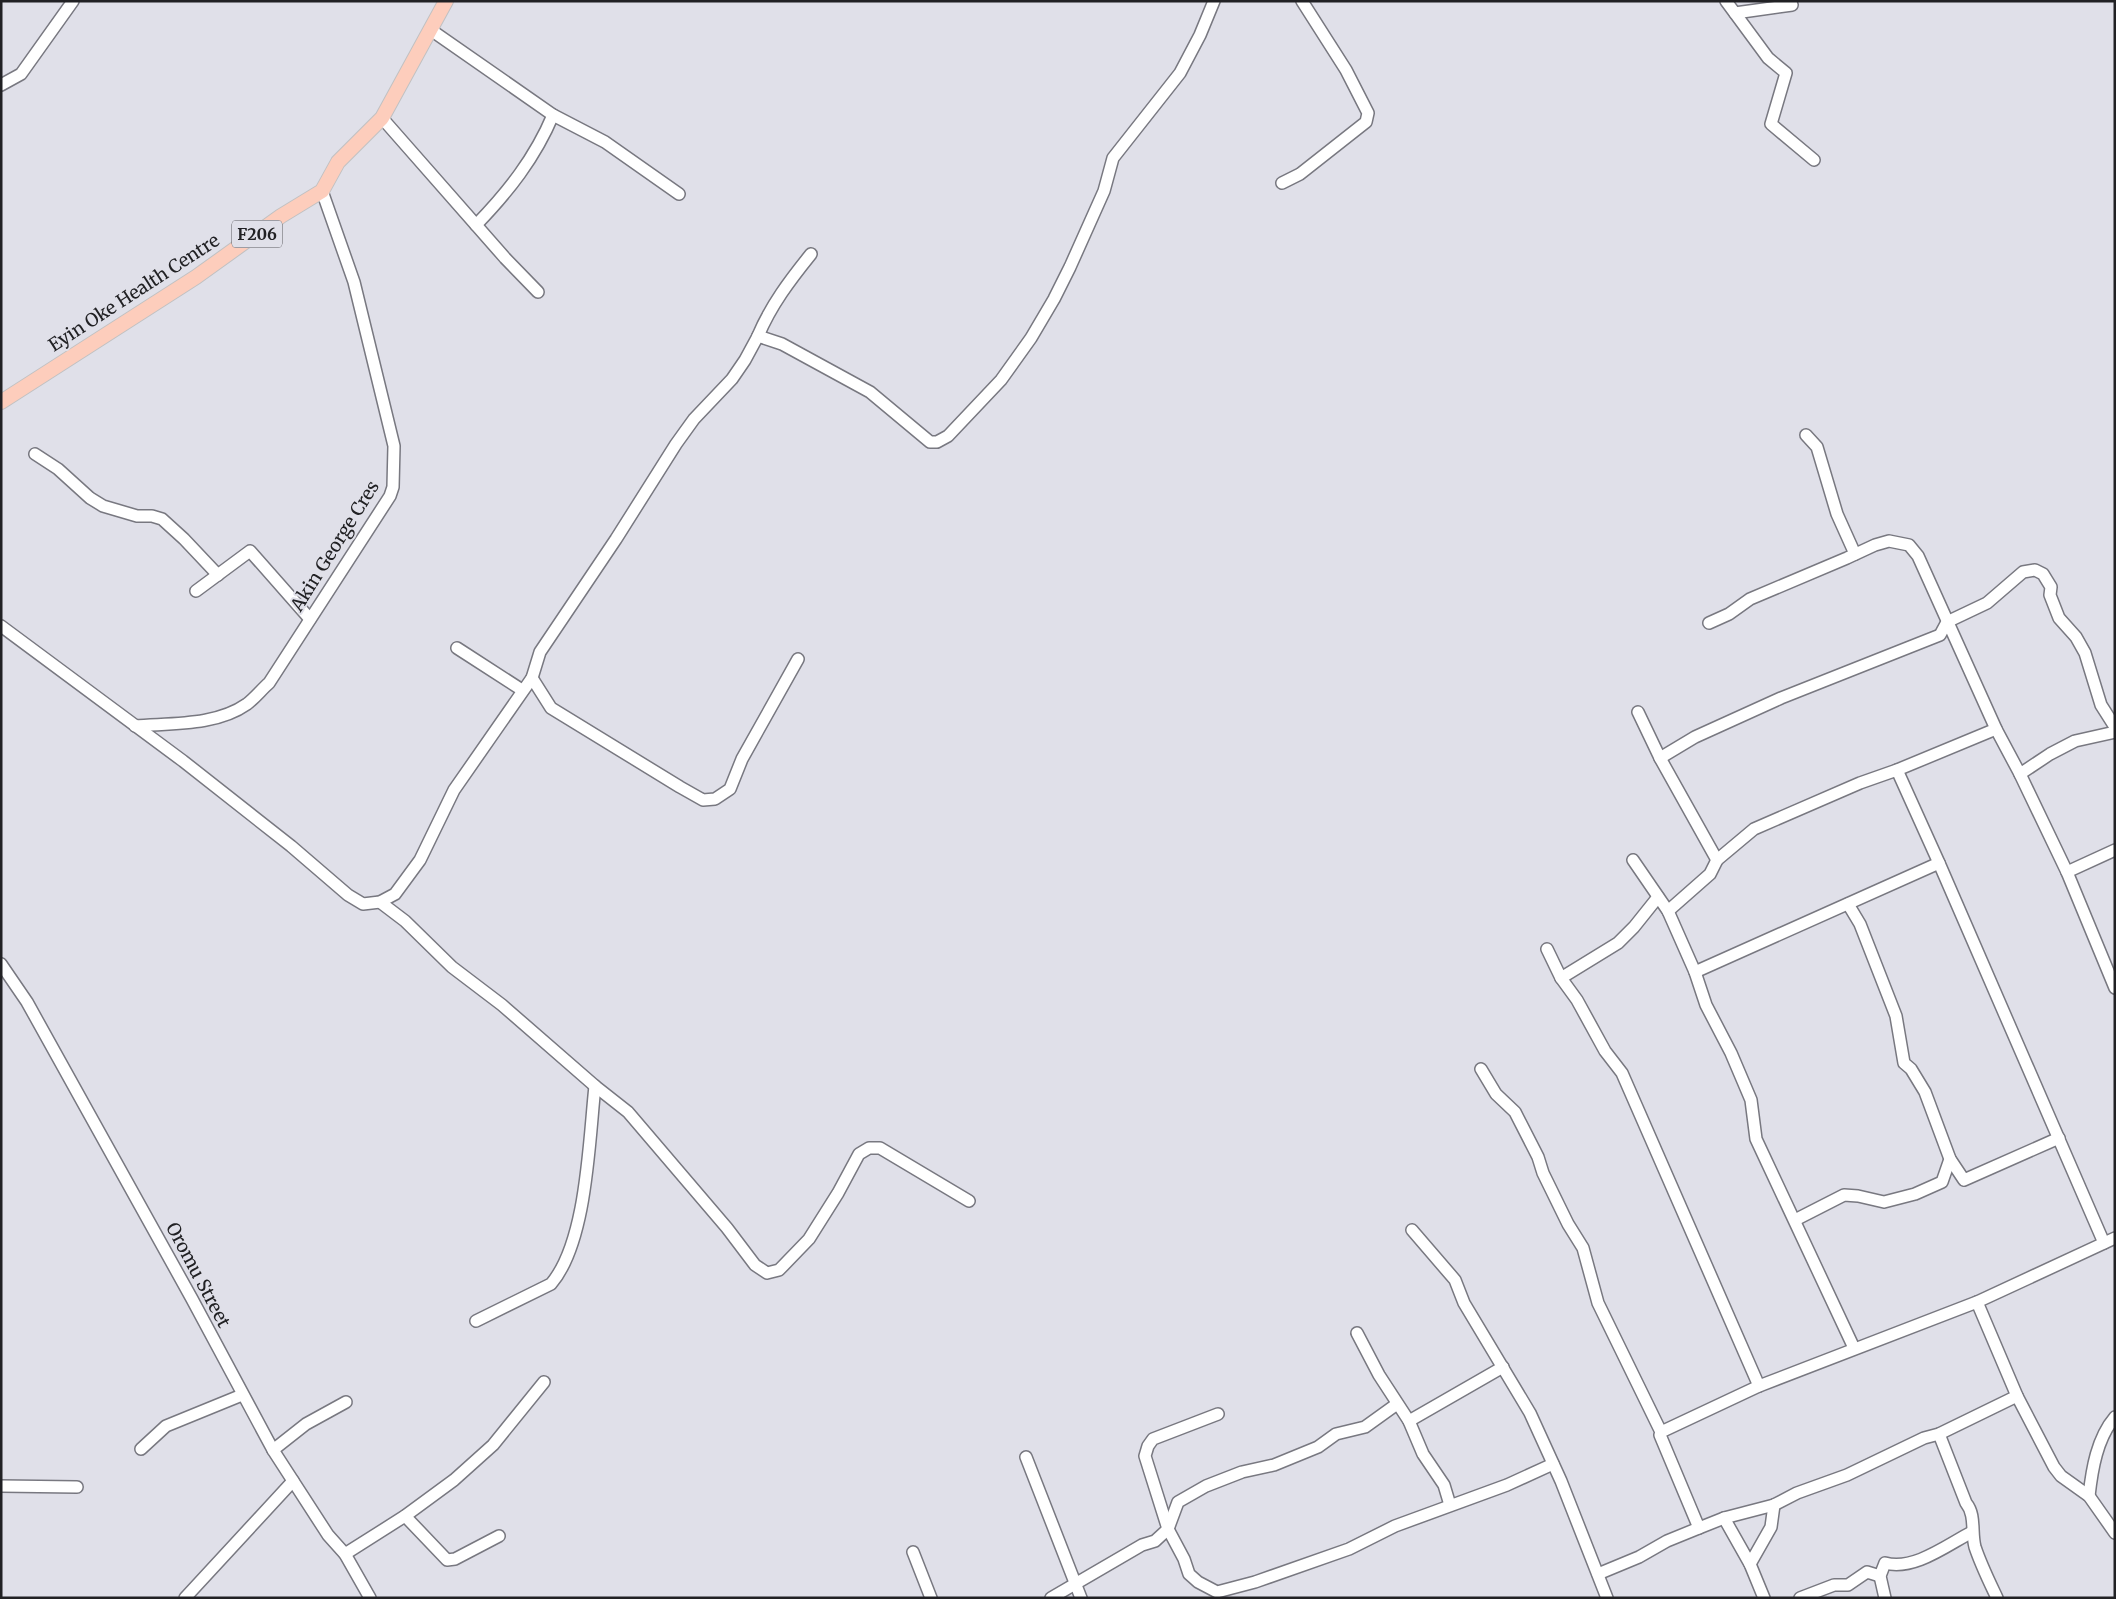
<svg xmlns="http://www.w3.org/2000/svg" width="2116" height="1599" viewBox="0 0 2116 1599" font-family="Merriweather,serif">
<rect width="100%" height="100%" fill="#e0e0e9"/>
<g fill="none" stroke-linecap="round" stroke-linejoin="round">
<defs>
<g id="minor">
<polyline points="1726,1 1768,58 1786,73 1771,124 1814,160"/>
<polyline points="1735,13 1792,5"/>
<polyline points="431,30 553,115 605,142 679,194"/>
<polyline points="1,85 21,74 73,1"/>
<polyline points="382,118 505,258 538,292"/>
<polyline points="1282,183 1300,174 1366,122 1368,113 1346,70 1302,1"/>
<path d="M476 225C508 192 535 158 553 115"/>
<path d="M758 336C771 305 790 280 811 254"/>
<polyline points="1806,435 1817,447 1837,514 1855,554"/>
<polyline points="35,454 58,469 90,498 103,506 137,516 152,516 162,519 184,539 218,575"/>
<polyline points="196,591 250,551 310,619"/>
<polyline points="1709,623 1729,614 1750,599 1847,558 1875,545 1889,541 1909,545 1918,556 1996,729 2020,774 2067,872 2115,988"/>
<polyline points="1,626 183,761 291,846 348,895 363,904 380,902 395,894 420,860 454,790 532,678 540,652 616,539 676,444 694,419 732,379 745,360 758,336 782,344 870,392 930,442 937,442 948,436 1001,380 1031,338 1054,299 1070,267 1104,191 1113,158 1180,73 1200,35 1214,1"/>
<polyline points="457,648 522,690"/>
<polyline points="532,678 551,708 680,787 703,800 715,799 730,789 742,759 798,659"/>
<polyline points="1638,712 1660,758 1717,860"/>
<path d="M135 726C171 723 216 726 247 704 255 698 262 689 269 683L390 496 393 487 394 446 354 282 322 191"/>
<polyline points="1660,758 1695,737 1781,698 1940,635 1947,622 1987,603 2023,572 2035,570 2043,574 2051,587 2050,595 2059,618 2076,637 2085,653 2101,705 2115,727"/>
<polyline points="1897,770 1939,863 2104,1243"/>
<polyline points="2020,774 2050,754 2075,741 2115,732"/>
<polyline points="1633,860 1668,911 1695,972 1706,1005 1731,1053 1751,1100 1756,1139 1854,1348"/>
<polyline points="2067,872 2115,850"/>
<polyline points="380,902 405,921 452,967 502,1005 595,1086 628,1112 727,1228 755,1265 767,1273 779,1270 809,1239 838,1193 859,1154 869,1148 880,1148 969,1201"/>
<polyline points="1848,904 1860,924 1896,1016 1904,1063 1911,1069 1925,1092 1950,1159 1964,1180 2059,1138"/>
<polyline points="1668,911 1710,874 1717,860 1754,829 1860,783 1897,770 1996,729"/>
<polyline points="1547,949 1561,978 1577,1000 1605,1051 1622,1073 1759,1386"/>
<polyline points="1,964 27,1002 192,1299 273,1450 328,1535 345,1554 370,1598"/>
<polyline points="1695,972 1939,863"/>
<polyline points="1561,978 1618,943 1634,927 1658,897"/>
<polyline points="1481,1069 1496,1094 1515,1112 1538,1157 1543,1173 1568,1224 1583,1248 1598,1303 1661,1432 1660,1435 1699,1528"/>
<polyline points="1795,1220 1844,1195 1858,1196 1884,1202 1915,1194 1942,1182 1950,1159"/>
<polyline points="1412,1230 1455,1280 1464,1303 1530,1413 1561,1481 1607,1598"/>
<polyline points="1977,1302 2017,1396 2054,1467 2061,1476 2089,1496 2115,1533"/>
<path d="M476 1321 551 1284C587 1242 589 1140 595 1086"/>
<polyline points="1357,1333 1379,1375 1409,1421 1423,1454 1444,1485 1450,1505"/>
<polyline points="1218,1414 1153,1439 1148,1446 1145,1456 1168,1529 1184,1559 1189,1574 1198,1582 1217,1592 1255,1582 1349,1549 1395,1526 1507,1485 1553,1464"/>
<polyline points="1409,1421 1503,1367"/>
<polyline points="1661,1432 1759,1386 1977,1302 2115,1238"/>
<path d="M1939 1434 1966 1503C1976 1515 1971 1532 1975 1547 1981 1565 1989 1581 1997 1598"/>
<polyline points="141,1449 166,1426 242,1395"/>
<polyline points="273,1450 306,1424 346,1402"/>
<polyline points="1026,1457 1081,1598"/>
<polyline points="1,1486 77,1487"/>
<path d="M2089 1496C2092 1469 2097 1438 2115 1417"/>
<polyline points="405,1516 447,1560 455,1559 499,1536"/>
<polyline points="1724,1518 1750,1564 1764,1598"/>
<polyline points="913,1552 931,1598"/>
<polyline points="345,1554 405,1516 454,1480 493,1445 544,1382"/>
<polyline points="1750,1564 1771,1527 1774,1505"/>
<polyline points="1598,1574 1639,1557 1667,1541 1699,1528 1724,1518 1774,1505 1797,1493 1847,1475 1924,1438 1939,1434 2017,1396"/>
<polyline points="185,1598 293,1481"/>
<polyline points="1051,1598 1142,1545 1155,1541 1168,1529 1178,1502 1206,1486 1242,1472 1274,1465 1318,1447 1336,1434 1365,1427 1397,1404"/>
<polyline points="1800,1598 1834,1585 1848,1585 1867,1572 1880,1576"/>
<path d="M1885 1598 1880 1576 1885 1563C1914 1571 1947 1545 1972 1532"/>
</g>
<polyline id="major" points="1,402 196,277 281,216 322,191 338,162 382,118 446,1"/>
</defs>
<use href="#minor" stroke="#787880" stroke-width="14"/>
<use href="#major" stroke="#c1c1c2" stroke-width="16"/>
<use href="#minor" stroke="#fff" stroke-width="11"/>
<use href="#major" stroke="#fdcdbc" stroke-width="14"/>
</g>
<g text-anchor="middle" stroke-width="4" stroke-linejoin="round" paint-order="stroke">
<rect fill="#e0e0e9" stroke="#5a5a5f" stroke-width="1" x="232" y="220.5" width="50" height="27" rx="4"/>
<g font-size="16" font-weight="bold" fill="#212124">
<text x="257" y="240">F206</text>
</g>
<g font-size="18" fill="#212124" stroke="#e0e0e9">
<text transform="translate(134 293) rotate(-33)" y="6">Eyin Oke Health Centre</text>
<text transform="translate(335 546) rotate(-58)" y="6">Akin George Cres</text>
<text transform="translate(198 1275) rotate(62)" y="6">Oromu Street</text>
</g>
</g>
<rect width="2116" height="1599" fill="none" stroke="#212124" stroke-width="5"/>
</svg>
